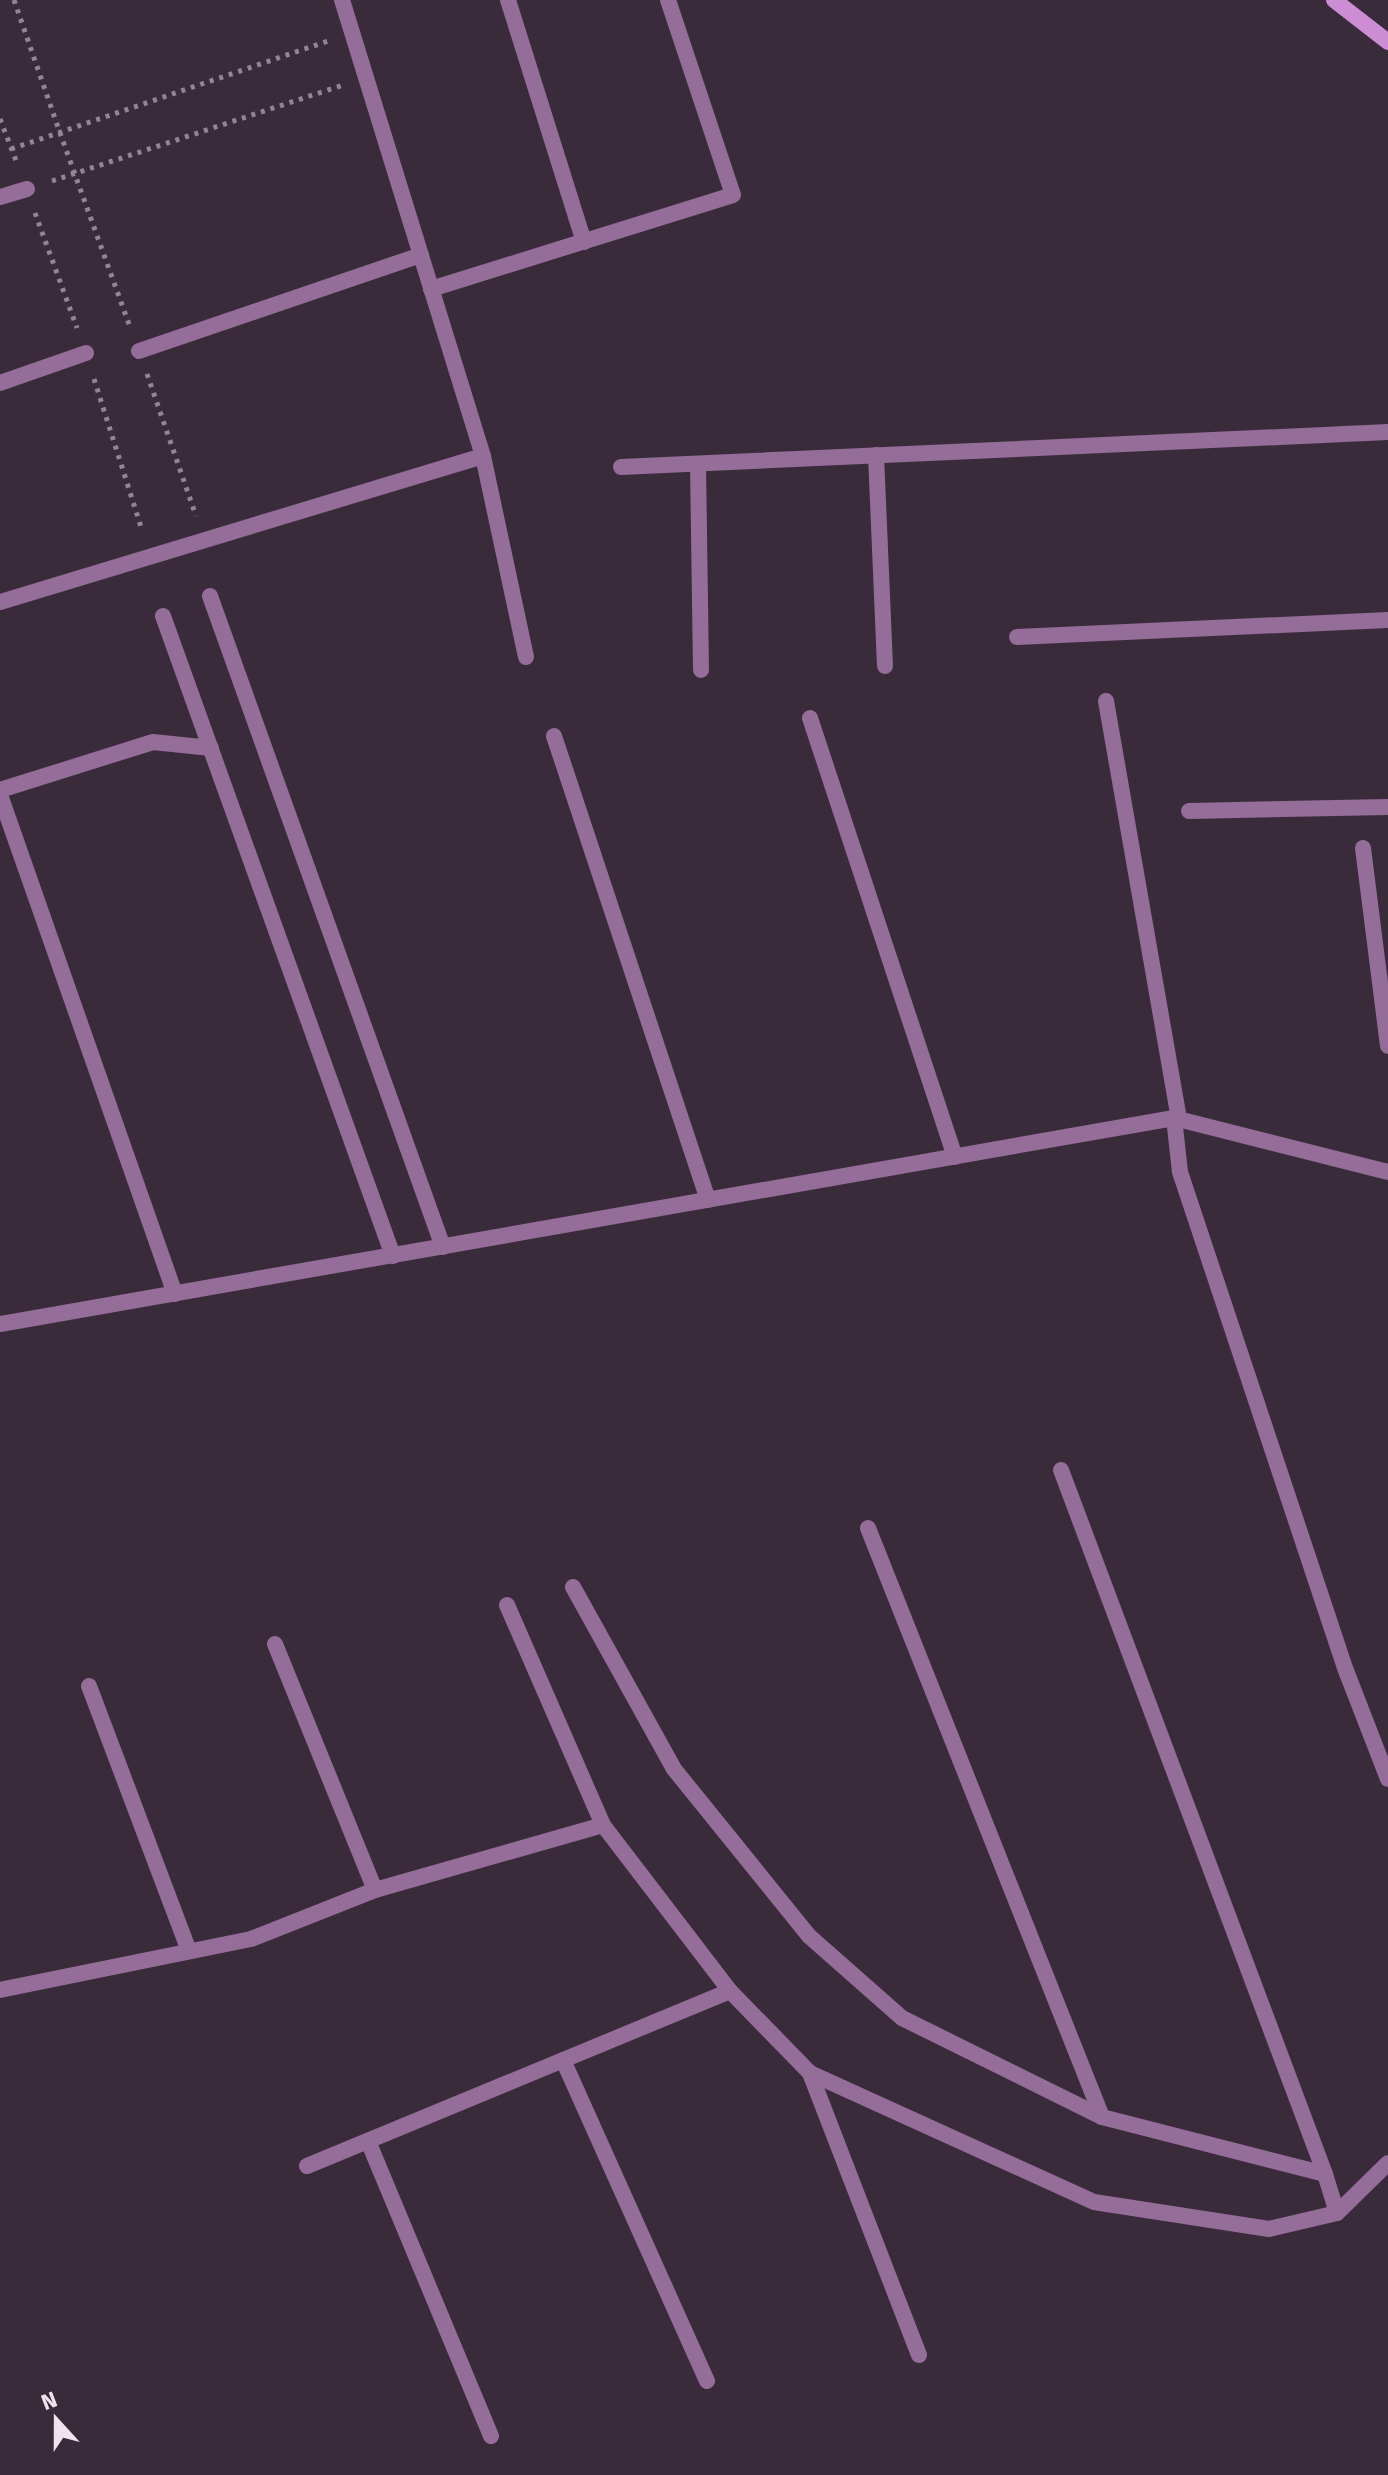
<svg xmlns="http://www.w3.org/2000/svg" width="1388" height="2475" viewBox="0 0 1388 2475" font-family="'Fira Sans',sans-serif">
<rect width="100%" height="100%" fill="#3a2b3b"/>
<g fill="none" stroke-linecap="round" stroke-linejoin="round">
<g stroke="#928693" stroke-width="5" stroke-dasharray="4 6" stroke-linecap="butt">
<polyline points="14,0 60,133 130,327"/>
<polyline points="0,119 17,163"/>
<polyline points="11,149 328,41"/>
<polyline points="52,181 343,85"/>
<polyline points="35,213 77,328"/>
<polyline points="147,374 196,516"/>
<polyline points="94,379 142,530"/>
</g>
<g stroke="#956d99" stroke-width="16">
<polyline points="342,0 483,456 526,657"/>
<polyline points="508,0 584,242"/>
<polyline points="0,197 27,189"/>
<polyline points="431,289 733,195 668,0"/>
<polyline points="139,351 421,255"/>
<polyline points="0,383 86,353"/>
<polyline points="876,455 885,666"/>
<polyline points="698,464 701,670"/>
<polyline points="621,467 1388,432"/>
<polyline points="210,596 443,1247"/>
<polyline points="0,602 483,456"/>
<polyline points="163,616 393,1256"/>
<polyline points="1017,637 1388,620"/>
<polyline points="1106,701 1179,1119"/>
<polyline points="810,718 955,1157"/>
<polyline points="554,736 708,1200"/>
<polyline points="0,790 153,742 211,748"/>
<polyline points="0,795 175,1294"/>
<polyline points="1189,811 1388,807"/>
<polyline points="1363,848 1388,1046"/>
<polyline points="1174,1118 1180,1172 1345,1668 1388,1779"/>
<polyline points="0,1324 1174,1118 1388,1172"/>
<polyline points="1061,1470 1325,2174 1337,2213"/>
<polyline points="868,1528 1102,2117"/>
<polyline points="573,1587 674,1769 809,1936 902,2018 1102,2117 1325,2174"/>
<polyline points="507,1605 603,1825 730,1991 810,2073 1094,2202 1269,2229 1337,2213 1388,2163"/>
<polyline points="275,1644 375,1890"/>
<polyline points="89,1686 189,1951"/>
<polyline points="0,1990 251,1939 375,1890 603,1825"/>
<polyline points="563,2060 707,2381"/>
<polyline points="810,2073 919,2355"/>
<polyline points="368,2141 491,2436"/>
<polyline points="307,2166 730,1991"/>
</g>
<polyline stroke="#cd8dd4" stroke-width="16" points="1334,0 1388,42"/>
</g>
<g transform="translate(56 2419) rotate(339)" stroke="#3a2b3b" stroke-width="6" paint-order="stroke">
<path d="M0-6L14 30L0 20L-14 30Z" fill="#eee5ef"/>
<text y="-12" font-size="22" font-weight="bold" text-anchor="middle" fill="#eee5ef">N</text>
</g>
</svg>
